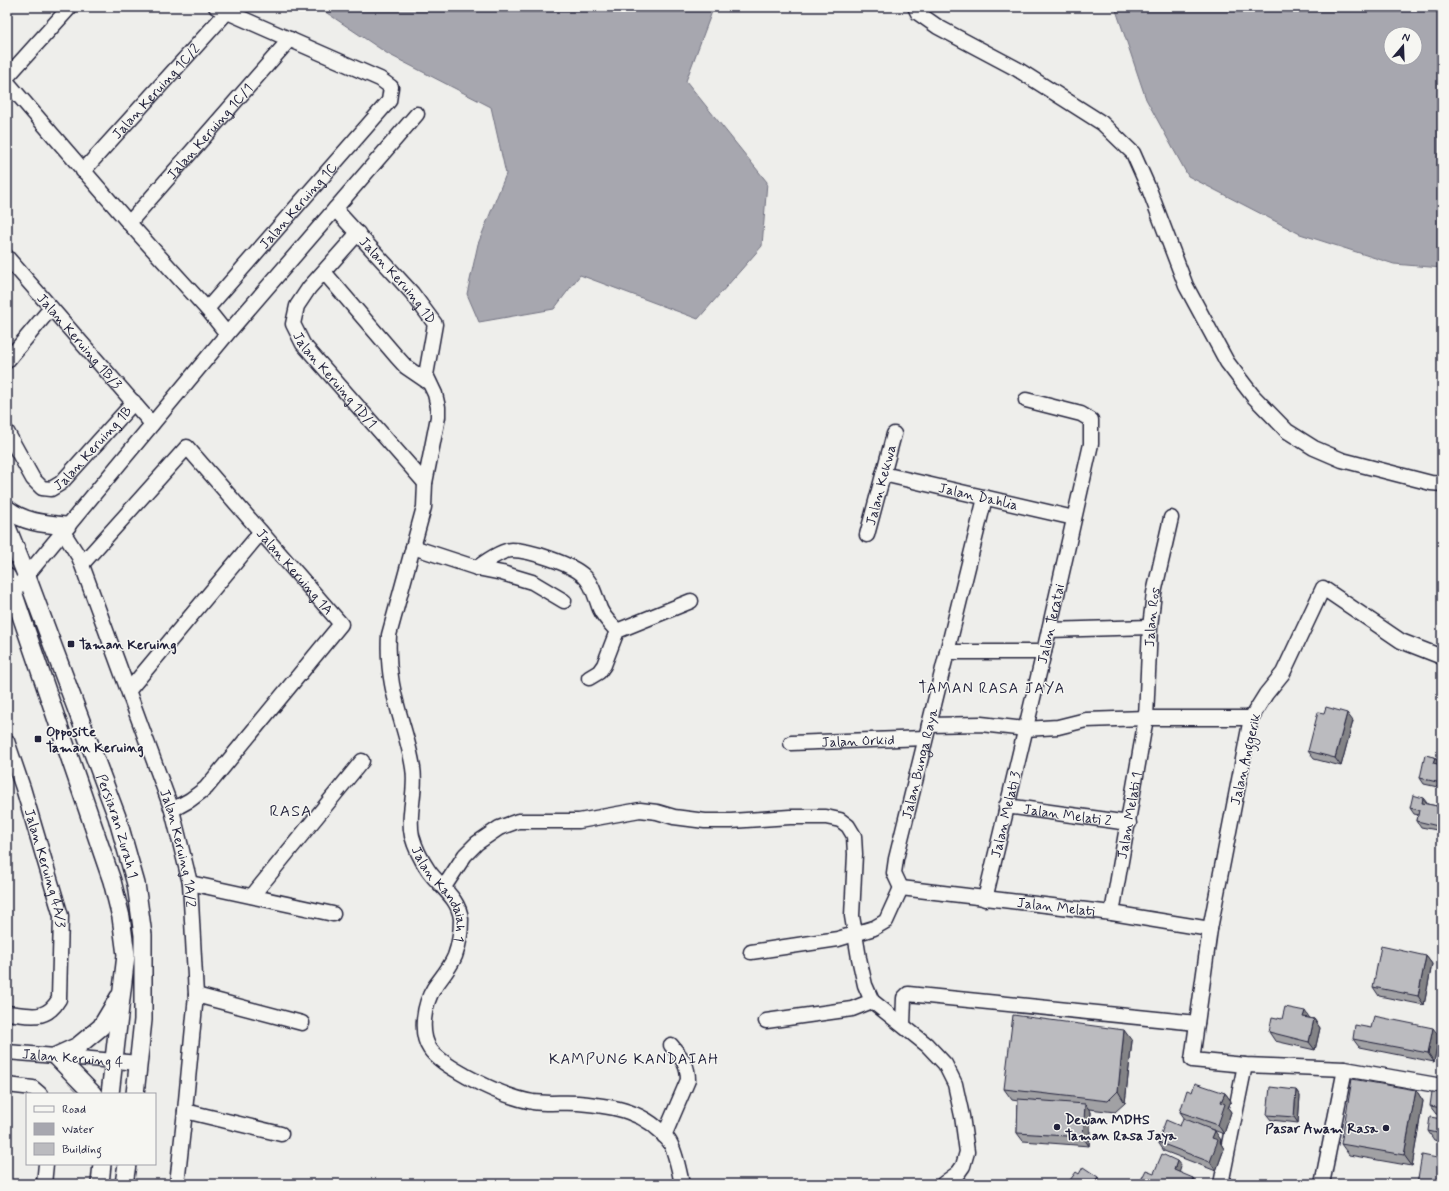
<svg xmlns="http://www.w3.org/2000/svg" width="1449" height="1191" viewBox="0 0 1449 1191" font-family="Mynerve,sans-serif">
<rect width="100%" height="100%" fill="#eeeeeb"/>
<filter id="ink" filterUnits="userSpaceOnUse"><feTurbulence type="fractalNoise" baseFrequency=".025" numOctaves="2"/><feDisplacementMap in="SourceGraphic" scale="8" xChannelSelector="R" yChannelSelector="G"/><feConvolveMatrix kernelMatrix="1 2 1 2 8 2 1 2 1" color-interpolation-filters="sRGB"/></filter>
<g filter="url(#ink)">
<g fill="#a7a7af" stroke="#727281" fill-rule="evenodd">
<polygon points="318,7 715,7 713,9 686,81 767,182 762,246 698,319 580,275 554,309 479,322 467,294 478,244 506,174 491,107 388,54"/>
<path d="M1115 7H1442V268L1394 264 1300 234 1188 176 1146 99ZM1391 34H1415V58H1391Z"/>
</g>
<g fill="none" stroke-linecap="round" stroke-linejoin="round">
<defs>
<g id="minor">
<polyline points="915,7 918,13 938,27 1017,69 1102,123 1133,153 1149,189 1186,286 1227,362 1253,396 1287,431 1314,448 1342,460 1431,483 1442,484"/>
<polyline points="7,77 70,7"/>
<polyline points="7,82 129,223 207,309 227,334"/>
<path id="s1" d="M83 171 227 12"/>
<path id="s2" d="M335 209 412 293 435 324 426 375 435 394 438 407V417L425 483 424 507 389 635C388 652 389 668 392 684 397 712 409 740 413 768 417 791 407 814 412 836 415 847 422 861 428 870 439 886 459 898 461 919 461 931 459 945 455 956 450 968 441 978 434 988 424 1004 419 1033 430 1049 437 1060 456 1070 466 1076 486 1087 511 1098 533 1102 548 1104 563 1102 578 1103 613 1106 647 1111 669 1141 676 1152 679 1171 682 1184"/>
<path id="s3" d="M129 223 290 39"/>
<path id="s4" d="M358 233 309 288 297 306 293 324 303 344 425 483"/>
<path id="s5" d="M7 257 152 424"/>
<polyline points="324,272 396,356 406,367 428,382"/>
<path id="s6" d="M207 309 389 101 391 87 380 79 216 7"/>
<polyline points="7,361 51,308"/>
<path id="s7" d="M7 432 33 479 42 488 51 489 61 483 134 402"/>
<path id="s8" d="M883 474 1074 518"/>
<path id="s9" d="M63 532 79 557 172 810 190 883 196 995 185 1111 177 1184"/>
<path id="s10" d="M867 535 894 434"/>
<path d="M413 547 477 568C485 562 502 550 512 550 529 550 572 564 584 576 593 584 596 599 600 609 604 618 611 624 617 631"/>
<path id="s11" d="M82 564 187 447 341 624 206 788 190 800 172 810"/>
<polyline points="477,568 502,573 532,582 564,601"/>
<polyline points="13,592 227,334 417,114"/>
<polyline points="1049,630 1150,627"/>
<polyline points="947,652 1044,652"/>
<polyline points="1442,657 1401,641 1323,588 1283,673 1266,694 1251,718 1210,929 1192,1060 1245,1065 1345,1069 1442,1086"/>
<polyline points="589,678 599,672 604,665 617,631 691,601"/>
<polyline points="129,690 261,532"/>
<polyline points="929,725 981,724 1025,729 1058,727 1086,720 1146,718 1251,718"/>
<path id="s12" d="M7 741 23 788 61 916 59 999C46 1022 30 1015 7 1013"/>
<path id="s13" d="M791 743 925 738"/>
<path id="s14" d="M1006 806 1129 823"/>
<polyline points="190,883 333,914"/>
<polyline points="444,887 465,855 477,843 499,828 518,821 579,821 640,810 657,812 674,817 705,821 731,821 790,817 826,817 840,820 848,826 854,836 855,854 852,916 859,958 865,985 872,1001 927,1045 945,1064 955,1084 962,1116 967,1152 963,1166 958,1173 943,1184"/>
<path id="s15" d="M901 888 894 873 896 859 985 498"/>
<path id="s16" d="M901 888 1112 913 1210 929"/>
<polyline points="252,896 362,761"/>
<path id="s17" d="M985 899 1044 652 1091 444V420L1081 414 1026 400"/>
<path id="s18" d="M1112 913 1146 718 1150 627 1154 593 1171 518"/>
<polyline points="751,952 838,939 874,928 886,921 901,888"/>
<polyline points="196,995 302,1023"/>
<polyline points="766,1021 852,1009 872,1001"/>
<polyline points="903,1025 904,998 908,994 1197,1023"/>
<path id="s19" d="M7 1052 139 1063"/>
<polyline points="7,1085 33,1088 40,1094"/>
<polyline points="185,1111 281,1134"/>
<path d="M664 1136 688 1080C688 1063 681 1058 671 1045"/>
<polyline points="44,1184 46,1164"/>
<polyline points="1221,1184 1245,1065"/>
<polyline points="1322,1184 1345,1069"/>
</g>
<g id="major">
<path d="M7 509C25 523 46 524 67 526"/>
<path id="s20" d="M7 527 27 577 117 817 136 884 143 935V1020L135 1094"/>
<polyline points="7,577 13,592 112,881 121,917 126,955 110,1094"/>
<polyline points="93,1094 56,1056 78,1046 101,1027 119,997"/>
<polyline points="100,1184 102,1164"/>
<polyline points="124,1184 127,1164"/>
</g>
</defs>
<use href="#minor" stroke="#22223b" stroke-width="17"/>
<use href="#major" stroke="#22223b" stroke-width="20"/>
<use href="#minor" stroke="#f6f6f2" stroke-width="14"/>
<use href="#major" stroke="#f6f6f2" stroke-width="17"/>
</g>
<g fill="#a1a1a4" stroke="#22223b">
<polygon points="1324,713 1353,721 1341,766 1314,759 1308,751"/>
<polygon points="1435,757 1439,763 1439,764 1442,765 1442,788 1424,784 1420,778"/>
<polygon points="1423,798 1427,804 1442,807 1442,831 1421,827 1417,821 1418,815 1414,814 1410,808"/>
<polygon points="1426,956 1432,964 1424,1005 1379,996 1373,987"/>
<polygon points="1309,1018 1314,1019 1320,1028 1315,1050 1275,1041 1269,1032 1282,1019"/>
<polygon points="1371,1028 1439,1036 1434,1062 1359,1047 1353,1039"/>
<polygon points="1132,1041 1125,1103 1115,1112 1089,1109 1091,1112 1089,1146 1023,1141 1017,1133 1018,1101 1012,1100 1004,1089"/>
<polygon points="1296,1090 1300,1096 1298,1123 1271,1120 1267,1115"/>
<polygon points="1416,1090 1423,1101 1412,1166 1349,1155 1341,1144"/>
<polygon points="1192,1092 1225,1093 1231,1101 1228,1108 1231,1112 1224,1134 1208,1128 1221,1140 1220,1142 1224,1149 1216,1171 1164,1151 1158,1142 1180,1126 1185,1119 1180,1112"/>
<polygon points="1442,1093 1442,1115 1436,1114 1430,1106"/>
<polygon points="1442,1119 1442,1142 1434,1140 1428,1131"/>
</g>
<g fill="#838386" stroke="#22223b">
<polygon points="1347,713 1353,721 1341,766 1335,758"/>
<polygon points="1435,757 1439,763 1437,768 1433,763"/>
<polygon points="1423,798 1427,803 1426,809 1422,803"/>
<polygon points="1426,956 1432,964 1424,1005 1418,996"/>
<polygon points="1305,1011 1311,1020 1303,1017"/>
<polygon points="1314,1019 1320,1028 1315,1050 1309,1042"/>
<polygon points="1433,1028 1439,1036 1434,1062 1428,1053"/>
<polygon points="1124,1030 1132,1041 1125,1103 1118,1091"/>
<polygon points="1296,1090 1300,1096 1298,1123 1294,1117"/>
<polygon points="1416,1090 1423,1101 1412,1166 1404,1155"/>
<polygon points="1225,1093 1231,1101 1228,1108 1231,1112 1224,1134 1218,1125 1221,1102"/>
<polygon points="1085,1104 1091,1112 1089,1146 1083,1137"/>
<polygon points="1215,1131 1221,1140 1220,1142 1224,1149 1216,1171 1210,1162 1212,1138"/>
<polygon points="1177,1161 1181,1166 1178,1176 1174,1170"/>
<polygon points="1098,1177 1103,1184 1093,1184 1093,1183"/>
<polygon points="1193,1178 1197,1184 1190,1184"/>
</g>
<g fill="#bbbbbf" stroke="#22223b">
<polygon points="1326,707 1347,713 1335,758 1308,751 1318,712 1324,713"/>
<polygon points="1425,755 1435,757 1433,763 1442,765 1442,780 1441,783 1420,778"/>
<polygon points="1413,795 1423,798 1422,803 1442,807 1442,827 1417,821 1419,810 1410,808"/>
<polygon points="1381,946 1426,956 1418,996 1373,987"/>
<polygon points="1285,1007 1305,1011 1303,1017 1314,1019 1309,1042 1269,1032 1272,1017 1282,1019"/>
<polygon points="1013,1015 1124,1030 1118,1091 1108,1101 1004,1089"/>
<polygon points="1374,1016 1433,1028 1428,1053 1353,1039 1355,1025 1371,1028"/>
<polygon points="1352,1079 1416,1090 1404,1155 1341,1144"/>
<polygon points="1195,1083 1225,1093 1221,1102 1225,1104 1218,1125 1180,1112 1187,1090 1192,1092"/>
<polygon points="1270,1087 1296,1090 1294,1117 1267,1115"/>
<polygon points="1432,1092 1442,1093 1442,1108 1430,1106"/>
<polygon points="1018,1099 1085,1104 1083,1137 1017,1133"/>
<polygon points="1430,1117 1442,1119 1442,1134 1428,1131"/>
<polygon points="1183,1118 1215,1131 1212,1138 1218,1140 1210,1162 1158,1142 1166,1120 1180,1126"/>
<polygon points="1162,1154 1177,1161 1174,1170 1193,1178 1190,1184 1139,1184 1146,1170 1154,1173"/>
<polygon points="1422,1155 1442,1159 1442,1184 1417,1184"/>
<polygon points="1083,1167 1098,1177 1093,1183 1094,1184 1067,1184 1076,1172 1079,1174"/>
<polygon points="1231,1179 1258,1184 1230,1184"/>
</g>
</g>
<g fill="#22223b" stroke="#f6f6f2" stroke-width="1.5">
<rect x="67" y="640" width="8" height="8" rx="2"/>
<rect x="34" y="735" width="8" height="8" rx="2"/>
<circle cx="1057" cy="1127" r="4"/>
<circle cx="1386" cy="1128" r="4"/>
</g>
<g text-anchor="middle" stroke-width="3" stroke-linejoin="round" paint-order="stroke">
<g font-size="14" fill="#22223b" stroke="#f6f6f2">
<text dy="5" stroke="none"><textPath href="#s1" startOffset="108">Jalan Keruing 1C/2</textPath></text>
<text dy="5" stroke="none"><textPath href="#s3" startOffset="122">Jalan Keruing 1C/1</textPath></text>
<text dy="5" stroke="none"><textPath href="#s6" startOffset="138">Jalan Keruing 1C</textPath></text>
<text dy="5" stroke="none"><textPath href="#s2" startOffset="95">Jalan Keruing 1D</textPath></text>
<text dy="5" stroke="none"><textPath href="#s5" startOffset="111">Jalan Keruing 1B/3</textPath></text>
<text dy="5" stroke="none"><textPath href="#s4" startOffset="184">Jalan Keruing 1D/1</textPath></text>
<text dy="5" stroke="none"><textPath href="#s7" startOffset="134">Jalan Keruing 1B</textPath></text>
<text dy="5" stroke="none"><textPath href="#s10" startOffset="52">Jalan Kekwa</textPath></text>
<text dy="5" stroke="none"><textPath href="#s8" startOffset="98">Jalan Dahlia</textPath></text>
<text dy="5" stroke="none"><textPath href="#s11" startOffset="322">Jalan Keruing 1A</textPath></text>
<text dy="5" stroke="none"><textPath href="#s18" startOffset="299">Jalan Ros</textPath></text>
<text dy="5" stroke="none"><textPath href="#s17" startOffset="283">Jalan Teratai</textPath></text>
<text dy="5" stroke="none"><textPath href="#s13" startOffset="67">Jalan Orkid</textPath></text>
<text transform="translate(1245 759) rotate(-77)" y="5">Jalan Anggerik</text>
<text dy="5" stroke="none"><textPath href="#s15" startOffset="129">Jalan Bunga Raya</textPath></text>
<text dy="5" stroke="none"><textPath href="#s17" startOffset="87">Jalan Melati 3</textPath></text>
<text dy="5" stroke="none"><textPath href="#s14" startOffset="62">Jalan Melati 2</textPath></text>
<text dy="5" stroke="none"><textPath href="#s18" startOffset="99">Jalan Melati 1</textPath></text>
<text dy="5" stroke="none"><textPath href="#s20" startOffset="319">Persiaran Zurah 1</textPath></text>
<text dy="5" stroke="none"><textPath href="#s9" startOffset="338">Jalan Keruing 1A/2</textPath></text>
<text dy="5" stroke="none"><textPath href="#s12" startOffset="133">Jalan Keruing 4A/3</textPath></text>
<text dy="5" stroke="none"><textPath href="#s2" startOffset="743">Jalan Kandaiah 1</textPath></text>
<text dy="5" stroke="none"><textPath href="#s16" startOffset="156">Jalan Melati</textPath></text>
<text dy="5" stroke="none"><textPath href="#s19" startOffset="66">Jalan Keruing 4</textPath></text>
</g>
<g font-size="14" font-weight="bold" fill="#22223b" stroke="#f6f6f2" text-anchor="start">
<text x="79" y="649">Taman Keruing</text>
<text x="46" y="736">Opposite<tspan x="46" dy="16">Taman Keruing</tspan></text>
<text x="1065" y="1124">Dewan MDHS<tspan x="1065" dy="16">Taman Rasa Jaya</tspan></text>
<text x="1378" y="1133" text-anchor="end">Pasar Awam Rasa</text>
</g>
<g font-size="15" letter-spacing="1" fill="#22223b" stroke="#f6f6f2">
<text x="992" y="693">TAMAN RASA JAYA</text>
<text x="634" y="1064">KAMPUNG KANDAIAH</text>
</g>
<g font-size="16" letter-spacing="1" fill="#22223b" stroke="#f6f6f2">
<text x="291" y="816">RASA</text>
</g>
</g>
<rect width="1449" height="1191" fill="none" stroke="#f6f6f2" stroke-width="24"/>
<rect x="12" y="12" width="1425" height="1167" fill="none" stroke="#22223b" stroke-width="1.5" filter="url(#ink)"/>
<rect x="26" y="1093" width="130" height="72" fill="#f6f6f2" stroke="#a1a1a9"/>
<rect x="34" y="1106" width="20" height="6" fill="#f6f6f2" stroke="#a1a1a9"/>
<text x="62" y="1113" font-size="12" fill="#22223b">Road</text>
<rect x="34" y="1123" width="20" height="12" fill="#a7a7af" stroke="#a1a1a9"/>
<text x="62" y="1133" font-size="12" fill="#22223b">Water</text>
<rect x="34" y="1143" width="20" height="12" fill="#bbbbbf" stroke="#a1a1a9"/>
<text x="62" y="1153" font-size="12" fill="#22223b">Building</text>
<g transform="translate(1403 46) rotate(19)"><circle r="19" fill="#f6f6f2" stroke="#a1a1a9"/>
<path d="M0-3L7 15L0 10L-7 15Z" fill="#22223b"/>
<text y="-6" font-size="11" font-weight="bold" text-anchor="middle" fill="#22223b">N</text>
</g>
</svg>
